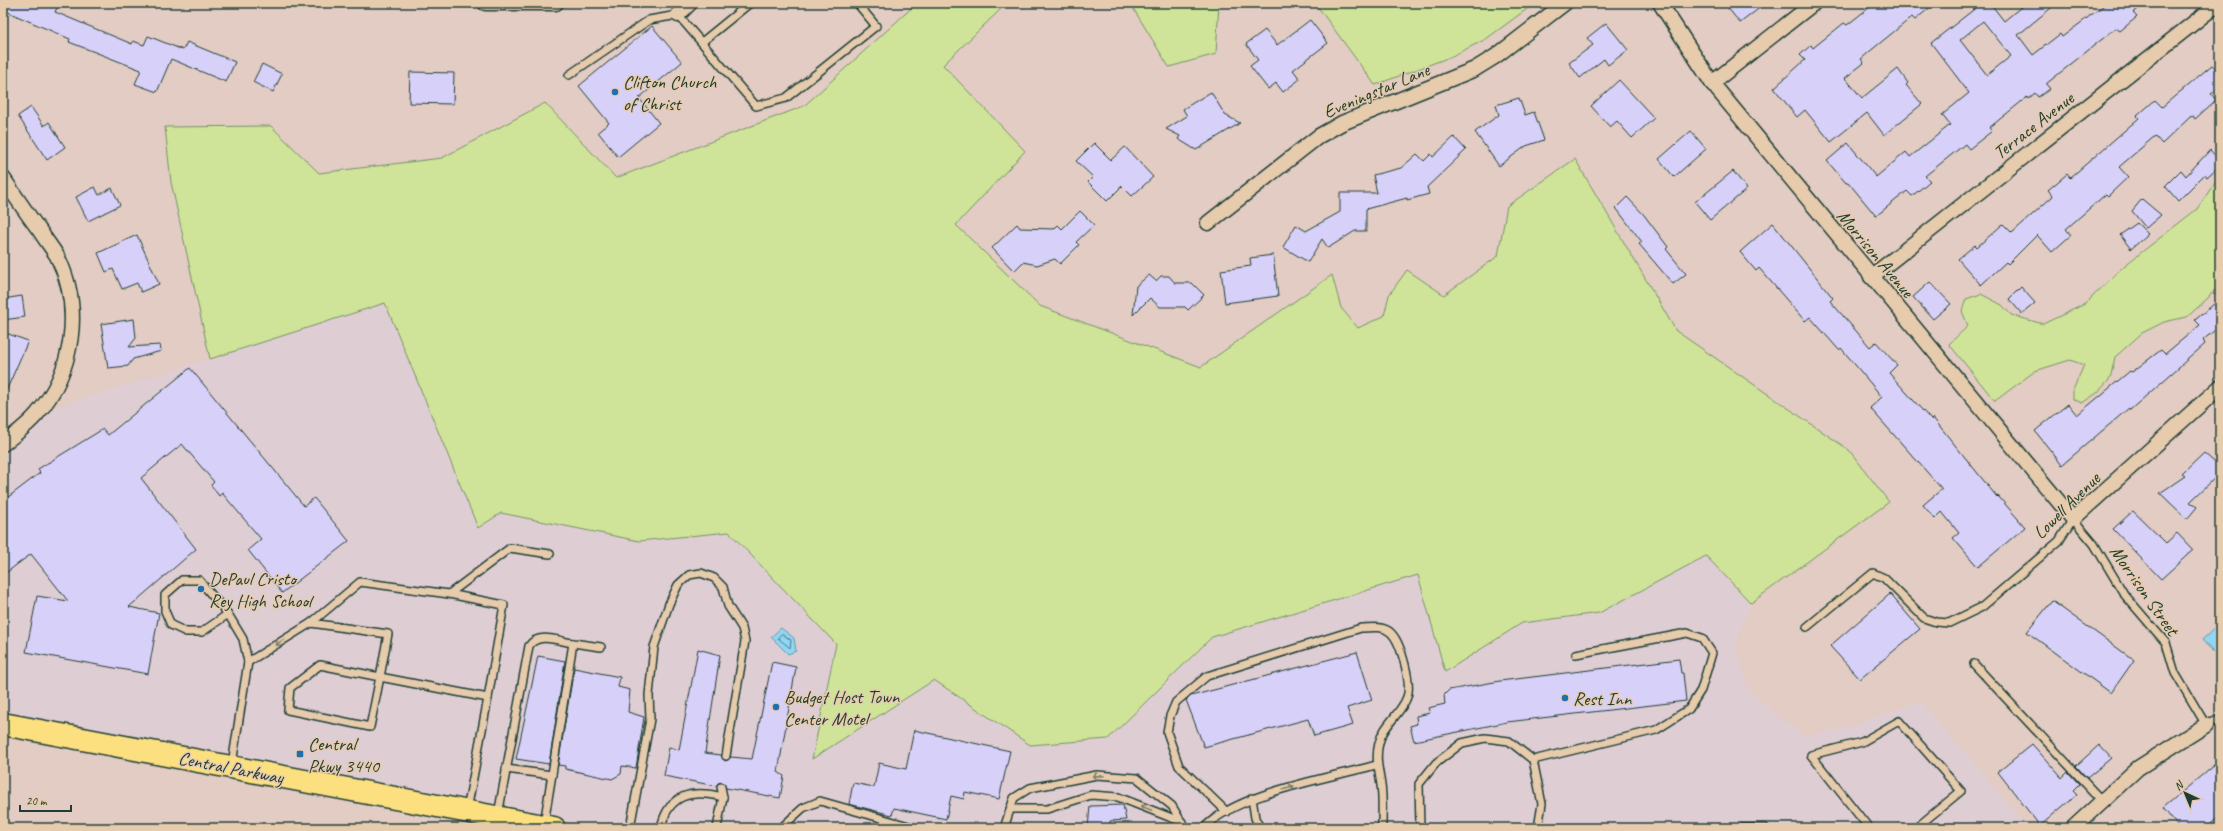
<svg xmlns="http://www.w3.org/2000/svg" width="2223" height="831" viewBox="0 0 2223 831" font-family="Caveat,sans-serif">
<rect width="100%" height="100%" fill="#e2ccc4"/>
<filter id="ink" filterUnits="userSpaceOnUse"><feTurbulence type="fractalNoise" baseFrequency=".025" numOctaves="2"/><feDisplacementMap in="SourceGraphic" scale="8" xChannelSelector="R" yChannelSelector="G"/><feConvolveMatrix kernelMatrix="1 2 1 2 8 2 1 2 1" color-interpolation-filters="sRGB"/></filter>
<g filter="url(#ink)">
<polygon fill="#dfcdd4" points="385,303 478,528 501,513 639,541 729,532 836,645 813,758 934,680 1030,745 1108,739 1212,637 1418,575 1445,672 1522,623 1599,613 1706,556 1751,603 1736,644 1748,690 1804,737 1854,725 1920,701 2029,828 554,828 3,724 3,444 38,413"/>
<g fill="#cfe499" stroke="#779066">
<polygon points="917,3 1007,3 943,65 1025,151 956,225 1040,306 1201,367 1332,275 1341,308 1358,328 1384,316 1389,295 1407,270 1444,295 1498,256 1507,206 1575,159 1676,331 1849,450 1889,502 1751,603 1706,556 1599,613 1522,623 1445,672 1418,575 1212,637 1108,739 1030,745 934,680 812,759 836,644 729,532 639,541 501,513 478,528 385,303 210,359 171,182 165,127 271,126 319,173 442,158 545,103 616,178 804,106"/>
<polygon points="1130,3 1219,3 1216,54 1169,67"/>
<polygon points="1315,3 1535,3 1486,39 1450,57 1375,85"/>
<polygon points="2220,175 2220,284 2208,298 2187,317 2164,322 2142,333 2115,357 2110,379 2097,393 2082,403 2073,399 2073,390 2084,365 2070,360 2035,371 1995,401 1949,344 1968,326 1962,311 1966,299 1981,294 2002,305 2011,315 2043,324 2085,304 2124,266 2197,209"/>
</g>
<g fill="#91d6f3" stroke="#6399a7">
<polygon points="2220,623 2220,647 2214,653 2202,640"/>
<polygon points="781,628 794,638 796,651 788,654 771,637"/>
</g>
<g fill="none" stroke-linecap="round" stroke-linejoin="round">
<polygon stroke="#4d7a80" stroke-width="1" points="782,634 791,640 790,648 778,638"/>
</g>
<g fill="#d7d0f9" stroke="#1f3d34" fill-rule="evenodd">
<polygon points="3,3 59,3 55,12 132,44 133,41 144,45 148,36 183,50 187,42 235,62 226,82 171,59 157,92 135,84 141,70 69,42 70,39 3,10"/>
<polygon points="1724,3 1766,3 1740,23"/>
<polygon points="1875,3 1935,3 1915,20 1912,17 1869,52 1861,59 1864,63 1845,78 1862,98 1898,69 1908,83 1906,85 1922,104 1884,135 1867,113 1831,142 1805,110 1797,117 1774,88 1805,60 1800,55 1811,45 1813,48 1844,23 1847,25"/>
<path d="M1982 3H1990L2004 21 2026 3H2057L2018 35 2033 55 2060 34 2062 37 2107 3H2146L2133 13 2137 17 2120 31 2116 28 2046 84 2050 89 2038 97 2035 93 2028 99 2027 97 1989 128 1992 131 1969 149 1965 144 1925 176 1930 181 1912 196 1907 191 1876 216 1848 182 1846 183 1827 161 1848 143 1876 177 1906 152 1910 157 1950 125 1942 115 1969 93 1931 43ZM1983 21 2011 56 1987 75 1960 40Z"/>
<polygon points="1310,20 1328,43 1293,70 1300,79 1283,92 1276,83 1268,89 1250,66 1258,60 1246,44 1265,30 1277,45"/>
<polygon points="1606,23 1628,50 1608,65 1604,59 1580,78 1569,63 1593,45 1587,38"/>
<polygon points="652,26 682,62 639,98 659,123 618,157 598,132 609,123 579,86"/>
<polygon points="262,64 282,74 273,92 253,82"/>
<polygon points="2212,65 2220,73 2220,87 2211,94 2216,100 2195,119 2193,116 2190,117 2162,144 2155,136 2119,167 2128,177 2108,196 2106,194 2066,229 2071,235 2052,252 2037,235 2008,264 2006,262 1981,285 1958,259 1975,245 1977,247 2003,224 2012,233 2053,196 2048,190 2067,174 2070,178 2139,118 2137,116 2155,100 2162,107"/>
<polygon points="410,72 454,73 453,104 409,103"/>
<polygon points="1619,80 1654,118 1632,138 1617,121 1610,127 1591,106"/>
<polygon points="1211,92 1225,115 1240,123 1196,150 1178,139 1180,136 1166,129 1187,116 1183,109"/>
<polygon points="1519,98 1525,115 1534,112 1544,140 1526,146 1499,166 1475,132 1499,115 1496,105"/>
<polygon points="31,107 44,126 49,122 65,147 47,160 18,116"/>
<polygon points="1691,131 1706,149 1674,177 1659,159"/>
<polygon points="1454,137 1466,150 1427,187 1429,194 1407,200 1407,198 1366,209 1366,231 1355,231 1328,248 1322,239 1308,262 1283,247 1296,225 1306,231 1340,212 1340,193 1377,193 1373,175 1401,168 1417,154 1424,161 1431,154 1433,157"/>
<polygon points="1094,143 1111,160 1125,147 1153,177 1132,196 1122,186 1107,201 1088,182 1093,177 1076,161"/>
<polygon points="2210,150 2220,161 2220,165 2207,177 2205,174 2178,201 2165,186 2181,170 2186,176"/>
<polygon points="1733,171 1747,189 1710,220 1695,202"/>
<polygon points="95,187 99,195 112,188 120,205 88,221 76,197"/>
<polygon points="1627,197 1644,215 1668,247 1666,249 1686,274 1673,284 1639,244 1642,242 1616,208"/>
<polygon points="2142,199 2161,215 2146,228 2132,211"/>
<polygon points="1080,211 1094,225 1076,242 1079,245 1060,264 1055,259 1037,265 1023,262 1014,271 992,248 1017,224 1020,228 1054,229 1058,225 1062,229"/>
<polygon points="1773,223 1833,298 1830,301 1870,347 1876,342 1897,365 1889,373 1931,420 1933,418 1997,497 1998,496 2025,527 1978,567 1953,538 1959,533 1942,512 1935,519 1923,505 1942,489 1870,408 1882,397 1841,348 1839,350 1810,317 1805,321 1759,268 1756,271 1740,252"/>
<polygon points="2137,223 2148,234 2131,249 2120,235"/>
<polygon points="137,235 159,284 141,292 137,283 122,289 113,269 106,272 98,253"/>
<polygon points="1273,255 1278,296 1225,303 1221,270 1251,266 1250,258"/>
<polygon points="1149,275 1156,281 1161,276 1169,276 1175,283 1192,283 1204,295 1188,310 1185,307 1160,307 1150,298 1133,315 1136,286"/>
<polygon points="1930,282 1951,304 1933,319 1913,297"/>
<polygon points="2021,287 2035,303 2022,314 2009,299"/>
<polygon points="22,296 25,317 3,320 3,299"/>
<polygon points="2220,299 2220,326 2203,340 2205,344 2130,410 2129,408 2062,465 2035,431 2068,404 2077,415 2130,371 2132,372 2161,350 2165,354 2200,325 2195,320"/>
<polygon points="134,319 136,338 129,347 160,345 161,351 133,359 128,366 108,368 101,324"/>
<polygon points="3,332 28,341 3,398"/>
<polygon points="190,368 304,506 314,498 349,541 282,593 248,550 261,539 222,493 219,496 211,485 214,482 182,444 141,478 196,549 129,607 159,613 148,674 26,652 37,596 68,601 31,554 3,575 3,501 40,473 38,469 103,429 108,435"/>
<polygon points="2204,453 2220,467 2220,473 2190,502 2197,507 2187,519 2160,493 2185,476 2182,474"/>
<polygon points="2133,511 2166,543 2177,533 2193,550 2161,579 2113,529"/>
<polygon points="1890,594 1920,629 1860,679 1830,646"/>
<polygon points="2052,601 2134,660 2111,693 2027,632"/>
<polygon points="698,649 720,655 705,753 721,755 725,761 728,760 731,757 752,759 772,662 796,667 778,772 784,776 780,798 726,788 722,782 718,783 716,786 664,776 669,747 679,750"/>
<polygon points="1357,652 1372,700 1347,708 1353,725 1314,736 1308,719 1204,747 1186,700 1191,696"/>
<polygon points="538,656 565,661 549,764 516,759"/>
<polygon points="1679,659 1681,673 1683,673 1686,701 1507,722 1414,741 1410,726 1417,724 1416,716 1430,713 1428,708 1445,704 1444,695 1449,690 1500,681"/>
<polygon points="574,668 620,677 618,687 630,690 628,712 644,717 636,768 622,766 621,774 612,779 565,769 565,766 558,765"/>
<polygon points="914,730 1010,751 999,799 965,792 964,799 951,796 946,819 894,808 892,815 849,804 853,783 874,787 879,763 906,769"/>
<polygon points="2032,744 2062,778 2068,772 2079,784 2073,790 2077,794 2040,826 1998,772"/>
<polygon points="2099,745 2111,758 2087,778 2076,766"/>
<polygon points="2220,760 2220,815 2205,828 2179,828 2163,808"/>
<polygon points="1123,805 1126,820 1110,821 1110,828 1088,828 1090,806"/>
</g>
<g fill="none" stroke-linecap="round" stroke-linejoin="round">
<defs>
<g id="lane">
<polyline points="702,42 750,3"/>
<polyline points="569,75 649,20 678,15 756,106 786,98 876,26 857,3"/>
<polyline points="449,594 504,605 488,698"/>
<polyline points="228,614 202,632 186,632 171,625 165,611 165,595 182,580 199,580 228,614 243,639 248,662 232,764"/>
<polyline points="311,623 388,634 380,677 320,665 290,688 288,710 370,727 380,677 488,698 467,810"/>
<polyline points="1807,627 1873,573 1884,578 1924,618 1936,622 1949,623 1982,607 2059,541 2073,519 2094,544 2124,594 2166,643 2175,673 2206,725 2220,719"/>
<polyline points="573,643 601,647"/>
<polyline points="248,662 311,623 360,582 449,594 510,548 550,554"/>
<polyline points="1974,664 2102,801"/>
<polyline points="1533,760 1656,730 1689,709 1701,690 1712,653 1702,638 1687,633 1576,654"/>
<polyline points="506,769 552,775"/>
<polyline points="1252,798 1255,818 1260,828"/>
<polyline points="1010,809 1047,809 1091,795 1118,797 1182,822"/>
<path d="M1227 812 1179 766 1167 732 1170 716 1176 702 1207 676 1361 628C1370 628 1382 625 1390 632 1401 641 1412 684 1407 697 1401 714 1383 725 1379 743 1375 759 1379 770 1381 785 1383 799 1382 814 1382 828"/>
<path d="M498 815 529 646C538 632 559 641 573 643L544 824"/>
<polyline points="630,828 650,719 649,695 654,647 669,604 678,585 689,575 701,573 714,578 723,587 728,606 742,628 745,641 726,756"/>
<path d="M661 828C668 794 692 789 723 797"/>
<polyline points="717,828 723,797 721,787"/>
<polyline points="781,828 803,808 820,801 916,828"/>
<polyline points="1004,828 1014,798 1030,788 1097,775 1137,778 1172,806 1185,828"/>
<path d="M1204 828C1237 793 1329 778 1376 765"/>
<polyline points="1420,828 1419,784 1436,763 1462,743 1485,738 1509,741 1533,760 1542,804 1538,828"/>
<polyline points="1742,828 1765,828"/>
<polyline points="1869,828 1811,755 1862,742 1899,721 1961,791 1916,828"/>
<polyline points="2217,828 2220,826"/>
</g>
<g id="street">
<polyline points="485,3 556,3"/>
<polyline points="1660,3 1712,83 2073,519 2220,387"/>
<polyline points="678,15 690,3"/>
<polyline points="1712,83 1814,3"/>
<path d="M3 178C15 196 27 214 40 231 45 239 52 248 57 256 83 307 74 371 37 414 27 426 15 434 3 444"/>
<polyline points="1208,223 1319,136 1342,123 1475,69 1496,56 1565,3"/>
<polyline points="1871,277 2219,3"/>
<polyline points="2073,828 2138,768 2206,725"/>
</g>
<polyline id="primary" points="3,724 554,828"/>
</defs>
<use href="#lane" stroke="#1f3d34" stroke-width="10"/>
<use href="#street" stroke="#1f3d34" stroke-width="17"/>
<use href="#primary" stroke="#1f3d34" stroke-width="25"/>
<use href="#lane" stroke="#e6cbad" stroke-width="7"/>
<use href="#street" stroke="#e6cbad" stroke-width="14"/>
<use href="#primary" stroke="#fce080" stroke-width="22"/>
</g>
<defs><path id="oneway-shaft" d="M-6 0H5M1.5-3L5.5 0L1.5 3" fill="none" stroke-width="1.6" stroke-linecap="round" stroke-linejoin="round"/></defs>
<g stroke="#797d6a">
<use href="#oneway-shaft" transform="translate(280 642) rotate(148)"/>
<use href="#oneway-shaft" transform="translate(1098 776) rotate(178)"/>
<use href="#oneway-shaft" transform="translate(1289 788) rotate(-15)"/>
<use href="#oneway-shaft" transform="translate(1146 808) rotate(-158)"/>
</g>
</g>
<g fill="#1f6fb2" stroke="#e6cbad" stroke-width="1.5">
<circle cx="615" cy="92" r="4"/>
<circle cx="201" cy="589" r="4"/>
<circle cx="1565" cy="698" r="4"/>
<circle cx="776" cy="707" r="4"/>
<rect x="296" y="750" width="8" height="8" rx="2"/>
</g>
<g text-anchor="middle" stroke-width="3" stroke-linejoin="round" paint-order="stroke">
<g font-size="19" fill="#1f3d34" stroke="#e6cbad" text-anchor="start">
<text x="623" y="88">Clifton Church<tspan x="623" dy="22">of Christ</tspan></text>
<text x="209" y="585">DePaul Cristo<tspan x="209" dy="22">Rey High School</tspan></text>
<text x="784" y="703">Budget Host Town<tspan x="784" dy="22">Center Motel</tspan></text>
<text x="1573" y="705">Rest Inn</text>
<text x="308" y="750">Central<tspan x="308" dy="22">Pkwy 3440</tspan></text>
</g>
<g font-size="19" fill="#1f3d34" stroke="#e6cbad">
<text transform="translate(1376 90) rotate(-23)" y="7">Eveningstar Lane</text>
<text transform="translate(2033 125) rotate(-38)" y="7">Terrace Avenue</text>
<text transform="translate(1876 253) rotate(50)" y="7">Morrison Avenue</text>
<text transform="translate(2066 505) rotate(-45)" y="7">Lowell Avenue</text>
<text transform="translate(2145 590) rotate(55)" y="7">Morrison Street</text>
<text transform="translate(231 767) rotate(11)" y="7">Central Parkway</text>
</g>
</g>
<rect width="2223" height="831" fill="none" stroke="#e6cbad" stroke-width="16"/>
<rect x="8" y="8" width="2207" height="815" fill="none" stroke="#1f3d34" stroke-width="1.5" filter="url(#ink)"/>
<g transform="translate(2185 793) rotate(316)" stroke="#e6cbad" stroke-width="3" paint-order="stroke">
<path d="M0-3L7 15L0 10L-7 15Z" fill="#1f3d34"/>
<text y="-6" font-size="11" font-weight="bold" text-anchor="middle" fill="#1f3d34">N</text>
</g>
<path d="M20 805v6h51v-6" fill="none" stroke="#1f3d34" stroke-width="2"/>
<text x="26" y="805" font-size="12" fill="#1f3d34" stroke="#e6cbad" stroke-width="3" paint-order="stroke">20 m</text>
</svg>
